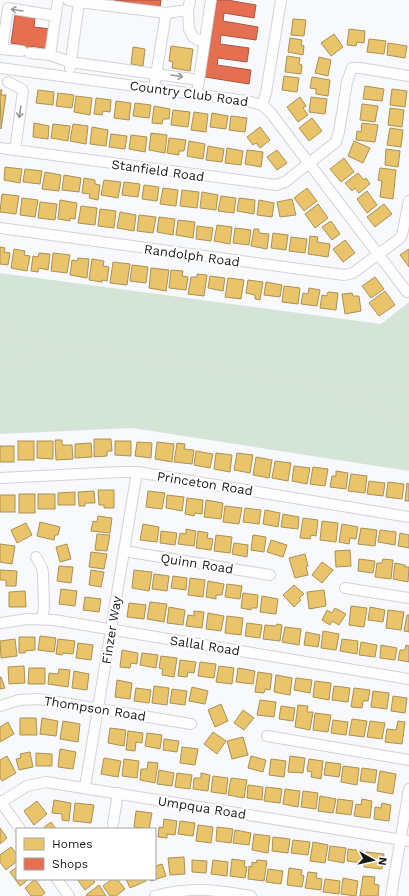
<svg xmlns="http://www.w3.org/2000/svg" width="409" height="896" viewBox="0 0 409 896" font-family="'Work Sans',sans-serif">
<rect width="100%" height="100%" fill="#f8f9fd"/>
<polygon fill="#d4e5d8" points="0,273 381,324 409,302 409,471 132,428 0,434"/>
<g fill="#e9c46a" stroke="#aa9052">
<polygon points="293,19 306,20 304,36 291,35"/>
<polygon points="349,29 365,31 364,43 357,42 356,46 347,45"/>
<polygon points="334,34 343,47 331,56 321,43"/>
<polygon points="290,38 302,40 301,45 304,46 303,55 288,52"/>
<polygon points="369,39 386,41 384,54 367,52"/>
<polygon points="388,43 407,46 405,58 387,55"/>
<polygon points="171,46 193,49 190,71 172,68 173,62 169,61"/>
<polygon points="133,47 145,49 143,66 131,64"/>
<polygon points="287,56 300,58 299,64 302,65 301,74 285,72"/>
<polygon points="319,57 331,60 328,76 315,73"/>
<polygon points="284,76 299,78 297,92 282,90"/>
<polygon points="312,77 330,80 328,96 316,94 316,89 310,88"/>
<polygon points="365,86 384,89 382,101 363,99"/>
<polygon points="392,89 407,91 405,107 390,105"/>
<polygon points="0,90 2,90 1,95 6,95 1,129"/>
<polygon points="38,90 54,92 53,105 36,103"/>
<polygon points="58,93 74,95 72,108 56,106"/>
<polygon points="76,96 92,98 90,115 74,112"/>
<polygon points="300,97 306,106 303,108 308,115 298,122 287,107"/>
<polygon points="311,97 327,99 325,114 309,112"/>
<polygon points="96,98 111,100 110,112 103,111 102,115 94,114"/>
<polygon points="116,101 131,103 129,120 114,118"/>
<polygon points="135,103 151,105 149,118 133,116"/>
<polygon points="362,104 378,106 375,122 360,120"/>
<polygon points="154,106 170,109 169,119 163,119 162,124 152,123"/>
<polygon points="390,108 404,110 402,127 388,125"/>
<polygon points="173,110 190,112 188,127 171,125"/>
<polygon points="194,112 208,114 206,132 191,130"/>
<polygon points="212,113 228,116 226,129 210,127"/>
<polygon points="231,116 247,118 245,132 229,130"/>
<polygon points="312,118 322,131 309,141 299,128"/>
<polygon points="34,123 49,126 48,139 33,137"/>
<polygon points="362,123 378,125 375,142 356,140 357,131 361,132"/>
<polygon points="53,124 70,126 68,141 51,138"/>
<polygon points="73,124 88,126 86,144 70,141"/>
<polygon points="92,127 108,130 106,146 90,144"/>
<polygon points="260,127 270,140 260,148 256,143 253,145 247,137"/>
<polygon points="390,128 403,130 401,147 387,145"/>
<polygon points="151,133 167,135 165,153 149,150"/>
<polygon points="111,134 127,136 125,149 109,147"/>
<polygon points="131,135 147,137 145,152 129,149"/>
<polygon points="169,138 186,140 184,151 179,151 179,155 167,153"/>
<polygon points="189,141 205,144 203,159 187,156"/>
<polygon points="354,141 370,148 363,163 348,156"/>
<polygon points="208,146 224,149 222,162 206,160"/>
<polygon points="227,148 243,151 241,165 225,163"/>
<polygon points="386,149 400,151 398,167 385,165"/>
<polygon points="247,150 263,152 261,167 245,164"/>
<polygon points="277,150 287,163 277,170 267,157"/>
<polygon points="344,158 354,172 341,182 330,169"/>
<polygon points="5,167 22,169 20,183 4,180"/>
<polygon points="380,168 396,170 393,199 380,197 382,181 378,180"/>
<polygon points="25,169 42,171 40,184 23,182"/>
<polygon points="45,172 61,175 59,191 42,189"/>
<polygon points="358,173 364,180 366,178 370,184 359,193 355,188 352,191 345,183"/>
<polygon points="64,175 81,178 79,192 62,190"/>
<polygon points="84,178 95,180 95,184 100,185 98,200 89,198 90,194 82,193"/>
<polygon points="104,180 121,182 118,198 101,195"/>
<polygon points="124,182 140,184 138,197 122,195"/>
<polygon points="144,185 159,187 157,201 142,199"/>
<polygon points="163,188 178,190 176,206 160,204"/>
<polygon points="307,188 317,201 304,211 294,198"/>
<polygon points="182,190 199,192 197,208 180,206"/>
<polygon points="367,191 377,205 367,213 357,199"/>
<polygon points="202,192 218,195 216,210 200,208"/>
<polygon points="2,194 19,196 16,214 0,212"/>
<polygon points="221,196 236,198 234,213 218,211"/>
<polygon points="22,198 38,200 35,217 20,215"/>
<polygon points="239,198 255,200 254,214 237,211"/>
<polygon points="292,199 296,215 280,217 277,202"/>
<polygon points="60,200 77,203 75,219 70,218 70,221 58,219"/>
<polygon points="259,200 274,203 272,217 257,215"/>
<polygon points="40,202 57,204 55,220 38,218"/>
<polygon points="318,204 328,218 315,228 305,214"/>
<polygon points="384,204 392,214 375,227 367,217"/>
<polygon points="81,206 97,208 95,225 78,223"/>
<polygon points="100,209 116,211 114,228 98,226"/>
<polygon points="120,212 136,215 134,231 117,228"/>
<polygon points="139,215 156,217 153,233 137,231"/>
<polygon points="159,217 175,219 173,235 157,232"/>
<polygon points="178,220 195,222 193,238 176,235"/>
<polygon points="331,221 340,234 332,240 322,227"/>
<polygon points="217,225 232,227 230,244 214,241"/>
<polygon points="197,226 213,228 211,241 196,239"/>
<polygon points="235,228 251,230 249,245 233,243"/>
<polygon points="254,229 259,229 259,233 269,234 267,249 251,246"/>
<polygon points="273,233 288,235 286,250 271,248"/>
<polygon points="310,236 318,237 317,242 330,244 328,257 308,254"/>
<polygon points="291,237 307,239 305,253 289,251"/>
<polygon points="345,240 355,253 343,262 333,249"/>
<polygon points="0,247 5,248 4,252 10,253 8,265 0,264"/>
<polygon points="14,249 25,251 24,255 30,256 27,271 11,268"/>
<polygon points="409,249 409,267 400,255"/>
<polygon points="39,253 50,254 48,270 39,268 38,272 31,271 33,256 38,257"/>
<polygon points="53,253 70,255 67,273 51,271"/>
<polygon points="78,258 89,259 87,278 70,275 72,260 77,261"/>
<polygon points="92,259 104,261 103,266 109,267 107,281 102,280 102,282 89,280"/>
<polygon points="113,262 130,264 127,285 110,283"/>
<polygon points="132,265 148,267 146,283 130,281"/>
<polygon points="151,268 169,270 166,291 149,288"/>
<polygon points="171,270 183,271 182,276 188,277 186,290 169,288"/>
<polygon points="197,274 207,275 204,296 188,294 191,277 197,277"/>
<polygon points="210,276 225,278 223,291 208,288"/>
<polygon points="375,277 384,289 371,298 362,286"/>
<polygon points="228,278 244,280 241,299 225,297"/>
<polygon points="248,280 263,282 260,300 255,299 255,295 246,293"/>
<polygon points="266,282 282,285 280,297 264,295"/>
<polygon points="284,286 300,288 298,304 282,302"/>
<polygon points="309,288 320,290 317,306 301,304 303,293 308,294"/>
<polygon points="385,291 395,305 379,316 369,303"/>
<polygon points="328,292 338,293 336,310 320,308 322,295 327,296"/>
<polygon points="352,293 353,296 359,296 361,311 345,314 342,294"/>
<polygon points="94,439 111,439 112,451 107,451 107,456 94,457"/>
<polygon points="55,440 62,440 62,445 72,445 73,459 56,460"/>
<rect x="18" y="441" width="16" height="19"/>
<polygon points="37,441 53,441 53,459 37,458"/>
<polygon points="115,441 131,441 131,456 115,455"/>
<polygon points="137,442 152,443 151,458 135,456"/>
<polygon points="157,442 174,444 172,462 155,459"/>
<polygon points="91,443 92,457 75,458 75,444"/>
<polygon points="177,443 185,444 184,449 194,450 192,464 174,462"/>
<rect x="0" y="446" width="14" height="16"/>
<polygon points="196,451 213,454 210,468 194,465"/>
<polygon points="216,453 232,455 230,472 214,469"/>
<polygon points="237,453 253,455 250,473 234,470"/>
<polygon points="256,457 272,460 269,478 253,475"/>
<polygon points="275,461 291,463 288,481 272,478"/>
<polygon points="294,466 310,468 307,484 292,481"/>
<polygon points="313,467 328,469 325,486 310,484"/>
<polygon points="336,471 348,473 346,489 330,487 332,476 336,476"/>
<polygon points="351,474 367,476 365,493 348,491"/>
<polygon points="369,481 385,483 383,496 367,494"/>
<polygon points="388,482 404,484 402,499 386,497"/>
<polygon points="407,483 409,484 409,501 405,501"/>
<polygon points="98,490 114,490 114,508 104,508 104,505 99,505"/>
<polygon points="94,491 95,503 85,503 85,506 79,506 78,492"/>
<polygon points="148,491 165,493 162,509 146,507"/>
<polygon points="75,492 75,505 58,505 58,493"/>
<rect x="19" y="494" width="16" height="19"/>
<rect x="38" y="494" width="17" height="15"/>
<rect x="0" y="495" width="15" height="17"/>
<polygon points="167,495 184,497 182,511 166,508"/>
<polygon points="187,498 203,500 202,514 195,513 194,516 185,514"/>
<polygon points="206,500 223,503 221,519 204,517"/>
<polygon points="225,506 242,508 239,524 223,522"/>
<polygon points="245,508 261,510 259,524 243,522"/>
<polygon points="265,510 280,513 278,527 263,524"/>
<polygon points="283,514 299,517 298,529 281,527"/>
<polygon points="98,516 112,518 110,533 91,531 93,521 97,522"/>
<polygon points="303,518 318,520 316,536 311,535 310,539 300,538"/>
<polygon points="322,521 338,523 336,542 320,540"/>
<polygon points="40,522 60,527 58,535 55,535 54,540 37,536"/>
<polygon points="26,523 32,535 17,543 11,530"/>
<polygon points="143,524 159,527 157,542 140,540"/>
<polygon points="342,524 358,527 356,539 350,538 349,544 339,542"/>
<polygon points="361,528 377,530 375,546 358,544"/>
<polygon points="186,529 196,531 194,546 178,544 180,533 186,534"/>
<polygon points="380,530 396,532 395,545 378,542"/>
<polygon points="161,531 177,533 175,545 160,543"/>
<polygon points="198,531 208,533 207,538 213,539 211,550 196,548"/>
<polygon points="400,533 409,535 409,548 398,546"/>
<polygon points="97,534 110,535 107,551 95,550"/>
<polygon points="216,535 232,537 230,553 214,551"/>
<polygon points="253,535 266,537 264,552 251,550"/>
<polygon points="271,540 287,545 283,557 267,552"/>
<polygon points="234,543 248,545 247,557 232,554"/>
<polygon points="0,544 15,546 12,564 0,562"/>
<polygon points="67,544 71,559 60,562 56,547"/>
<polygon points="350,550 351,566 336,567 335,551"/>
<polygon points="91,552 107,554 104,569 89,567"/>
<polygon points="305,554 308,566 306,567 308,575 295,578 289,558"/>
<polygon points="359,559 375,561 373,573 358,571"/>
<polygon points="383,559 393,560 391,579 375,577 377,563 382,563"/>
<polygon points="322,562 333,570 322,583 312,575"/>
<polygon points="395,563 405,565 405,567 409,567 408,582 393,579"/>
<polygon points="59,566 73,567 71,583 57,581"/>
<polygon points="0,570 17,571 16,586 6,586 6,580 0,580"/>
<polygon points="91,570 104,572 101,587 89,585"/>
<polygon points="134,570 152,572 149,591 132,588"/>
<polygon points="154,574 169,576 167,591 152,589"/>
<polygon points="173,576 187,578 186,590 171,588"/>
<polygon points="190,578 205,580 203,597 188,595"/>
<polygon points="208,581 224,584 222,595 216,595 216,599 206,597"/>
<polygon points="227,584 242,586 240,599 225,597"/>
<polygon points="294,585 304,594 299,598 301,600 294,607 283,595"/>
<polygon points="61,589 77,591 75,606 59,604"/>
<polygon points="324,590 326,606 309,609 307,592"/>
<polygon points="25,591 26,607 9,607 9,592"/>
<polygon points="243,593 258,595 257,608 251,608 251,610 241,608"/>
<polygon points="262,596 278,599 276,614 260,612"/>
<polygon points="85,597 101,599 99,612 83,610"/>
<polygon points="150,602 167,604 164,622 147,619"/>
<polygon points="129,603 146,605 144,619 127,617"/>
<polygon points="351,606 367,608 364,627 349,625"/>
<polygon points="169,607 185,610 183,625 167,623"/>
<polygon points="370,607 385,610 383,622 368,620"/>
<polygon points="335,608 346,614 339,625 332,621 330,625 322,620 327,610 332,613"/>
<polygon points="388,610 404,612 401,630 386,628"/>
<polygon points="194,611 204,612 202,628 186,626 188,615 194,616"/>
<polygon points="208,613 224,616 221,631 206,629"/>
<polygon points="407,615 409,615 409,632 404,631"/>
<polygon points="227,616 243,618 241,635 225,633"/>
<polygon points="247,623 262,625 260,638 245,636"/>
<polygon points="277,624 282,625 280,641 263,639 265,625 276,626"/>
<polygon points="285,627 301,629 299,645 282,642"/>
<polygon points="323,631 339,634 336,650 321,648"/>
<polygon points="306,632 320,635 318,647 304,645"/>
<polygon points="40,636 56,638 54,652 38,650"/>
<polygon points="19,637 35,637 35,650 25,651 25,653 19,653"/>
<polygon points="15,639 17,656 1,658 0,641"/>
<polygon points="58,639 75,641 73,654 63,653 62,655 56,654"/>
<polygon points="342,639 358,641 357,654 340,651"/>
<polygon points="361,642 377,645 375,657 359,655"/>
<polygon points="78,643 93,645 91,660 76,658"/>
<polygon points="381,645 397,648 395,660 380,658"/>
<polygon points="406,645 409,646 409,662 398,660 400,650 405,650"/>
<polygon points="122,650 138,653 137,664 131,663 130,668 120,667"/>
<polygon points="142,653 158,655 156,668 140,665"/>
<polygon points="161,656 177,658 174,677 162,675 163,669 159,668"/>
<polygon points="180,660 196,662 194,673 188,672 187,677 178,676"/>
<polygon points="200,662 216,664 214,678 198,676"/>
<polygon points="24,666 25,683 9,684 8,667"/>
<polygon points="219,666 234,668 232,684 216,682"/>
<polygon points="29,668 45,668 45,684 28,684"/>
<polygon points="238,668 255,671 253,684 236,682"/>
<polygon points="59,669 70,670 68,687 48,684 49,673 58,674"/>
<polygon points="74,671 89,674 87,690 72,688"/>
<polygon points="258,672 272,674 270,690 265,689 264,693 255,692"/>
<polygon points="276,675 292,678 290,695 274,692"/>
<polygon points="0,677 1,677 5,688 0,689"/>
<polygon points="296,678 312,680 310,693 294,690"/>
<polygon points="117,680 132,683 130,699 115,697"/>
<polygon points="315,681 331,683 329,700 313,697"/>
<polygon points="154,686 169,688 167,705 152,703"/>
<polygon points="334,686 350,688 348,702 332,700"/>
<polygon points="192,687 208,691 205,704 189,701"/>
<polygon points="136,688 151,690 149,703 134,701"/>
<polygon points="354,688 370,690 368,701 363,701 362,708 351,707"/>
<polygon points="172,689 187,691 185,705 170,703"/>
<polygon points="373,691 389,693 387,709 371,707"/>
<polygon points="393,696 407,698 405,713 391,711"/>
<polygon points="260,700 276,702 274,717 257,715"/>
<polygon points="221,704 228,721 215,727 208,710"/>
<polygon points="298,705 308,706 307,712 313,712 310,730 295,727"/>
<polygon points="281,706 295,708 293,721 279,719"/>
<polygon points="243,710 254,718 244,730 234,723"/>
<polygon points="315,713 331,715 328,732 313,730"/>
<polygon points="20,718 36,718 37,735 20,735"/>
<polygon points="42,718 58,721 56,736 40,734"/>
<polygon points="352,719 367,721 364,737 349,735"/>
<polygon points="333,720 348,722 346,735 331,733"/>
<polygon points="63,721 80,724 78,742 60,739"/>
<polygon points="370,721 385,723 382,739 367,737"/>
<polygon points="398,721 405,722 402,744 385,742 387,729 396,730"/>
<polygon points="8,722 14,734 0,742 0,727"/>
<polygon points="110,728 126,730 124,746 108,743"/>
<polygon points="128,731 143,733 142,743 136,742 135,751 126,750"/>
<polygon points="213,732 226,741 217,754 204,744"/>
<polygon points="147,733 162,735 160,749 145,746"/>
<polygon points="243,737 248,755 232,759 227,741"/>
<polygon points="164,739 179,741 177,752 163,750"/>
<polygon points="182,747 198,749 195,765 180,763"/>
<polygon points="60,749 76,752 73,769 58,767"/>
<polygon points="30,752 33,767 19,770 16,759 21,758 20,754"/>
<polygon points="36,753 52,754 52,766 36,766"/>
<polygon points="7,756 16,773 2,781 0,778 0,760"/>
<polygon points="251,756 266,760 263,772 248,768"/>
<polygon points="290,756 305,758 303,773 288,772"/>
<polygon points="104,758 121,761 118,777 101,774"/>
<polygon points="124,759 139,761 137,778 122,776"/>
<polygon points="271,759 286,761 284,777 269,775"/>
<polygon points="309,759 323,761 321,779 311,777 312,772 307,771"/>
<polygon points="148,762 158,763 155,783 140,780 141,769 147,769"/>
<polygon points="326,762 341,764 339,777 324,775"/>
<polygon points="343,766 359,768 357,785 341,782"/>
<polygon points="362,768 377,770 375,783 360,781"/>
<polygon points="159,770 174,773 172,786 157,784"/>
<polygon points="380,771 396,774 393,794 377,791"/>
<polygon points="177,773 192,775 190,789 175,787"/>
<polygon points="201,773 210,775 208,791 193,789 194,778 201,778"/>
<polygon points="213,776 228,778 226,794 211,792"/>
<polygon points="231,778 247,780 244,798 228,795"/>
<polygon points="248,785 263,787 262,800 247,798"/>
<polygon points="266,787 282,789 280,803 264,801"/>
<polygon points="285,789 300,791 298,807 283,804"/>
<polygon points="303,791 318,793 316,809 301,807"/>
<polygon points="320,796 336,799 333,813 318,811"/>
<polygon points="338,799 353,801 351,815 336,813"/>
<polygon points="362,799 372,801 370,818 354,816 356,804 361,805"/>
<polygon points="54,800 71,803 69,821 62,820 62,814 52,813"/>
<polygon points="37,801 47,814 34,825 24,811"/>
<polygon points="75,803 94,805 91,823 73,821"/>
<polygon points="382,803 391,805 389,821 374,819 375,807 381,808"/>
<polygon points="136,811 152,813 149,829 134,827"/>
<polygon points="164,819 177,821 175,835 167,834 167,838 158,837 159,827 163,828"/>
<polygon points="180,821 195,823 193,836 178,834"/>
<polygon points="51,822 56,829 42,829"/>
<polygon points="198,825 213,827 211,843 196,841"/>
<polygon points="217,827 233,829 231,843 216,841"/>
<polygon points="0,828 7,838 0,844"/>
<polygon points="235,830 251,833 249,845 233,843"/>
<polygon points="254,834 270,836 268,853 252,850"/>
<polygon points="273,837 290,839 288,853 272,851"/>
<polygon points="293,840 310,842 308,855 291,853"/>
<polygon points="313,842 328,845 325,863 310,861"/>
<polygon points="330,846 346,848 344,863 328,860"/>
<polygon points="11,847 17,854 17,861 6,870 0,862 0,855"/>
<polygon points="348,849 363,851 362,863 347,861"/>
<polygon points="366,852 384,854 382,869 364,867"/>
<polygon points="184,857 185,874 170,875 168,858"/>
<polygon points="232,859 245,861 244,866 247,867 245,878 230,876"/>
<polygon points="192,860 207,861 206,873 192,872"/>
<polygon points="213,860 228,862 227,876 211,874"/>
<polygon points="257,860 267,861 264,881 248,879 249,866 252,867 252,862 256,863"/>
<polygon points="162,864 166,876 151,881 150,879 155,879 155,866"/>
<polygon points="17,867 17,879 29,879 20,886 10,872"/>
<polygon points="289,868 302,870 301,875 304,876 302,887 287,885"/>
<polygon points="268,869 283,871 281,884 266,882"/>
<polygon points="308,872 317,873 316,878 322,879 321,890 305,888"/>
<polygon points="363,876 375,877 374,884 379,885 378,896 360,896"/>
<polygon points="343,878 358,881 356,896 341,894"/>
<polygon points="35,879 45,893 41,896 31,896 25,888"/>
<polygon points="77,879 92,879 95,882 85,890"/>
<polygon points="112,879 117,879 125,889 116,896 110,896 103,886"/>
<polygon points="126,879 145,879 146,881 130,888"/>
<polygon points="325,879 340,881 339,894 323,892"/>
<polygon points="99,885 106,896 87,896 86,895"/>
</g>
<g fill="#e76f51" stroke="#a95540">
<polygon points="113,0 161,0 160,7"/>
<polygon points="217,0 227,0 256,5 254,18 224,13 223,21 258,27 256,40 221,35 220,44 249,48 247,62 218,58 217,65 251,70 249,84 205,77"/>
<polygon points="15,15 35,18 34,27 50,29 47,49 31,46 29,56 21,55 23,45 11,43"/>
</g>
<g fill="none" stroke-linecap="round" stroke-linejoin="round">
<defs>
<g id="minor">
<polyline points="68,0 79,2 70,68"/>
<polyline points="79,2 166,13 154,88"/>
<polyline points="188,10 189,29 193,37 204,43"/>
<polyline points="166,13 188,10 190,0"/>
<polyline points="0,49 22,51"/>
<polyline points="2,49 8,8 56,16"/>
<polyline points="30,53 50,55 70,62 199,80"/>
<polyline points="50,55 58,0"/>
<polyline points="0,68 247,101 262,105 270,112 407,292"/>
<polyline points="8,82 22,89 23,92 15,150"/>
<polyline points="198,86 211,0"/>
<polyline points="262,105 266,93 281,0"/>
<polyline points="0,148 276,185 285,182 336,142 339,132 347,82 352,68 360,68 409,76"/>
<polyline points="0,228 344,275 353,273 399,239 402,235 409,201"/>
<polyline points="0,478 120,472 137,472 409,517"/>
<polyline points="124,551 270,575"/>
<polyline points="36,557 42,568 43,573 44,608 42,619"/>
<polyline points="345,588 409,598"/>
<polyline points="0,623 28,619 54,620 409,679"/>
<polyline points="0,706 19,700 39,699 191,724"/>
<polyline points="267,736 409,760"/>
<polyline points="85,787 137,472"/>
<polyline points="0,801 20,829"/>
<polyline points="0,803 27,786 46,782 409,841"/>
<polyline points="113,824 118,793"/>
<polyline points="57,879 69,896"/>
<path d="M155 896C191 886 215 890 251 896"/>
<polyline points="391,896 409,789"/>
</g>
</defs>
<use href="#minor" stroke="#d2d3d6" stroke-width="12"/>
<g stroke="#dedfdf" stroke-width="1.5" stroke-dasharray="3 3" stroke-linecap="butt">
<polyline points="0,323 11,337 17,340 61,348 212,367 300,381 336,391 349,399 382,409 402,421 409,423"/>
<polyline points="0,366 14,364 59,348"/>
<path d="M338 391C349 391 352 389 362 387 377 383 394 387 409 389"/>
</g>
<use href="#minor" stroke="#fefeff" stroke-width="10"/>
</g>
<defs><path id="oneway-shaft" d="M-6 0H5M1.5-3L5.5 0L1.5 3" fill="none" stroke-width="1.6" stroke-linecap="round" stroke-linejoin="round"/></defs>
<g stroke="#969698">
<use href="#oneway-shaft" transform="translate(17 10) rotate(-171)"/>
<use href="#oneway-shaft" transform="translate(177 76) rotate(9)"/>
<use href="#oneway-shaft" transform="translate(20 112) rotate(98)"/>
</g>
<g text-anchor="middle" stroke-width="4" stroke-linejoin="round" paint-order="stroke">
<g font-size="13" fill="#17181a" stroke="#fff">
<text transform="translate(189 93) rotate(8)" y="5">Country Club Road</text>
<text transform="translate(158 170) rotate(8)" y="5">Stanfield Road</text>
<text transform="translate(192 255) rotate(8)" y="5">Randolph Road</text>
<text transform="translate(205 483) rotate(9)" y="5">Princeton Road</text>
<text transform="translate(197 563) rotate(9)" y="5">Quinn Road</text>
<text transform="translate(111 630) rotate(-81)" y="5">Finzer Way</text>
<text transform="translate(205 645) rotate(9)" y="5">Sallal Road</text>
<text transform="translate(95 708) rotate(9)" y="5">Thompson Road</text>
<text transform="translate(202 807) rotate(9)" y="5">Umpqua Road</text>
</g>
</g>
<rect x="16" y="828" width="140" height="52" fill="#ffffff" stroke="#a2a3a3"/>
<rect x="24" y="838" width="20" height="12" fill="#e9c46a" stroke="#a2a3a3"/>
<text x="52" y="848" font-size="12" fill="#17181a">Homes</text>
<rect x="24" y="858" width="20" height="12" fill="#e76f51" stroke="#a2a3a3"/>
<text x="52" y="868" font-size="12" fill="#17181a">Shops</text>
<g transform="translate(373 860) rotate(98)" stroke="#ffffff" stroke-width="3" paint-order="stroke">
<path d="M0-3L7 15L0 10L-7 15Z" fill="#17181a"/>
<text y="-6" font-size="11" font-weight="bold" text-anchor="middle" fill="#17181a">N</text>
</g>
</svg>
